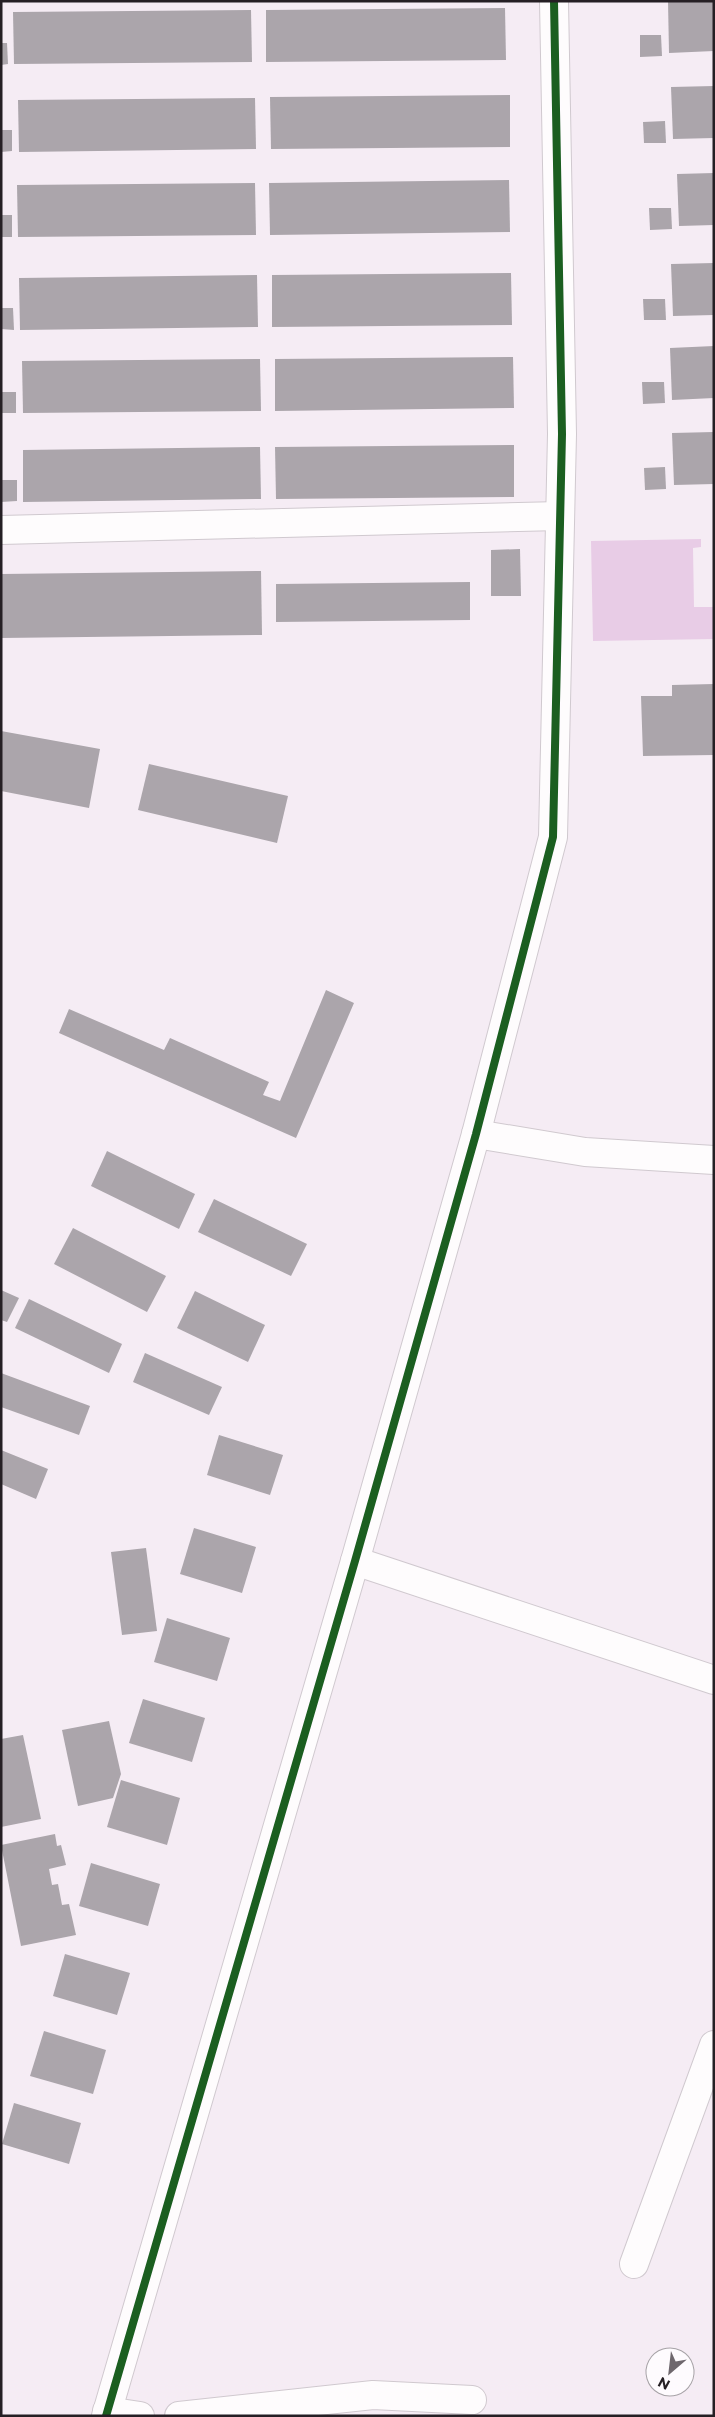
<svg xmlns="http://www.w3.org/2000/svg" width="715" height="2417" viewBox="0 0 715 2417" font-family="Montserrat,sans-serif">
<rect width="100%" height="100%" fill="#f5ecf4"/>
<polygon fill="#e8cce6" points="701,539 701,547 693,548 694,607 714,607 714,639 593,641 591,541"/>
<g fill="#aba5ab">
<polygon points="668,1 714,1 714,51 669,53"/>
<polygon points="505,8 506,60 266,62 266,10"/>
<polygon points="251,10 252,62 14,64 13,12"/>
<polygon points="640,35 661,35 662,56 640,57"/>
<polygon points="1,43 7,43 8,64 1,65"/>
<polygon points="714,86 714,138 673,139 671,87"/>
<polygon points="510,95 510,147 271,149 270,97"/>
<polygon points="255,98 256,149 19,152 18,100"/>
<polygon points="665,121 666,143 644,143 643,122"/>
<polygon points="1,130 12,130 12,151 1,152"/>
<polygon points="714,173 714,225 679,226 677,174"/>
<polygon points="509,180 510,232 270,235 269,183"/>
<polygon points="255,183 256,235 18,237 17,185"/>
<polygon points="649,208 671,208 672,229 650,230"/>
<rect x="1" y="215" width="11" height="22"/>
<polygon points="714,263 714,315 673,316 671,264"/>
<polygon points="511,273 512,325 272,327 272,275"/>
<polygon points="257,275 258,327 20,330 19,278"/>
<polygon points="643,299 665,299 666,320 644,320"/>
<polygon points="1,308 13,308 14,330 1,329"/>
<polygon points="714,346 714,398 672,400 670,348"/>
<polygon points="513,357 514,408 275,411 275,359"/>
<polygon points="260,359 261,411 23,413 22,361"/>
<polygon points="642,382 664,382 665,403 643,404"/>
<rect x="1" y="392" width="15" height="21"/>
<polygon points="714,432 714,484 674,485 672,433"/>
<polygon points="514,445 514,497 276,499 275,447"/>
<polygon points="260,447 261,499 23,502 23,450"/>
<polygon points="665,467 666,489 645,490 644,468"/>
<polygon points="1,480 17,480 17,501 1,502"/>
<polygon points="520,549 521,596 491,596 491,550"/>
<polygon points="261,571 262,635 1,638 1,574"/>
<polygon points="470,582 470,620 276,622 276,584"/>
<polygon points="714,684 714,755 643,756 641,696 672,696 672,685"/>
<polygon points="1,731 100,749 89,808 1,791"/>
<polygon points="149,764 288,796 277,843 138,810"/>
<polygon points="326,990 354,1003 296,1138 59,1033 69,1009 164,1050 170,1038 269,1082 263,1095 280,1101"/>
<polygon points="107,1151 195,1194 179,1229 91,1186"/>
<polygon points="214,1199 307,1244 291,1276 198,1232"/>
<polygon points="73,1228 166,1276 147,1312 54,1264"/>
<polygon points="1,1290 19,1298 7,1322 1,1320"/>
<polygon points="195,1291 265,1325 248,1362 177,1328"/>
<polygon points="29,1299 122,1344 109,1373 15,1328"/>
<polygon points="145,1353 222,1387 209,1415 133,1382"/>
<polygon points="1,1373 90,1406 79,1435 1,1407"/>
<polygon points="219,1435 283,1455 270,1495 207,1475"/>
<polygon points="1,1450 48,1469 36,1499 1,1484"/>
<polygon points="194,1528 256,1547 242,1593 180,1574"/>
<polygon points="146,1548 157,1631 122,1635 111,1552"/>
<polygon points="167,1618 230,1638 217,1681 154,1662"/>
<polygon points="143,1699 205,1718 192,1762 129,1743"/>
<polygon points="109,1721 121,1774 113,1798 78,1806 62,1730"/>
<polygon points="23,1735 41,1819 1,1827 1,1739"/>
<polygon points="121,1780 180,1798 167,1845 107,1827"/>
<polygon points="55,1834 57,1846 61,1845 66,1865 49,1869 52,1885 58,1884 62,1905 69,1904 76,1935 21,1946 1,1845"/>
<polygon points="91,1863 160,1884 148,1926 79,1906"/>
<polygon points="65,1954 130,1973 117,2015 53,1996"/>
<polygon points="44,2031 106,2050 93,2094 30,2076"/>
<polygon points="14,2103 81,2123 69,2164 2,2144"/>
</g>
<g fill="none" stroke-linecap="round" stroke-linejoin="round">
<defs>
<g id="minor">
<polyline points="1,530 560,516"/>
<polyline points="476,1134 585,1152 714,1160"/>
<polyline points="355,1561 714,1680"/>
<polyline points="634,2264 714,2045"/>
<polyline points="107,2411 140,2416"/>
<polyline points="106,2416 355,1561 476,1134 553,837 562,434 554,1"/>
<polyline points="179,2416 373,2395 472,2400"/>
</g>
</defs>
<use href="#minor" stroke="#d0c9cf" stroke-width="30"/>
<use href="#minor" stroke="#fefcfd" stroke-width="28"/>
<defs>
<polyline id="cycleway" points="106,2416 355,1561 476,1134 553,837 562,434 554,1"/>
</defs>
<use href="#cycleway" stroke="#fefbfe" stroke-width="11"/>
<use href="#cycleway" stroke="#1b5e20" stroke-width="8"/>
</g>
<rect width="715" height="2417" fill="none" stroke="#251f24" stroke-width="5"/>
<g transform="translate(670 2372) rotate(208)"><circle r="24" fill="#fefbfe" stroke="#a7a3a7"/>
<path d="M0-4L9 19L0 12L-9 19Z" fill="#6e676d"/>
<text y="-8" font-size="14" font-weight="bold" text-anchor="middle" fill="#251f24">N</text>
</g>
</svg>
